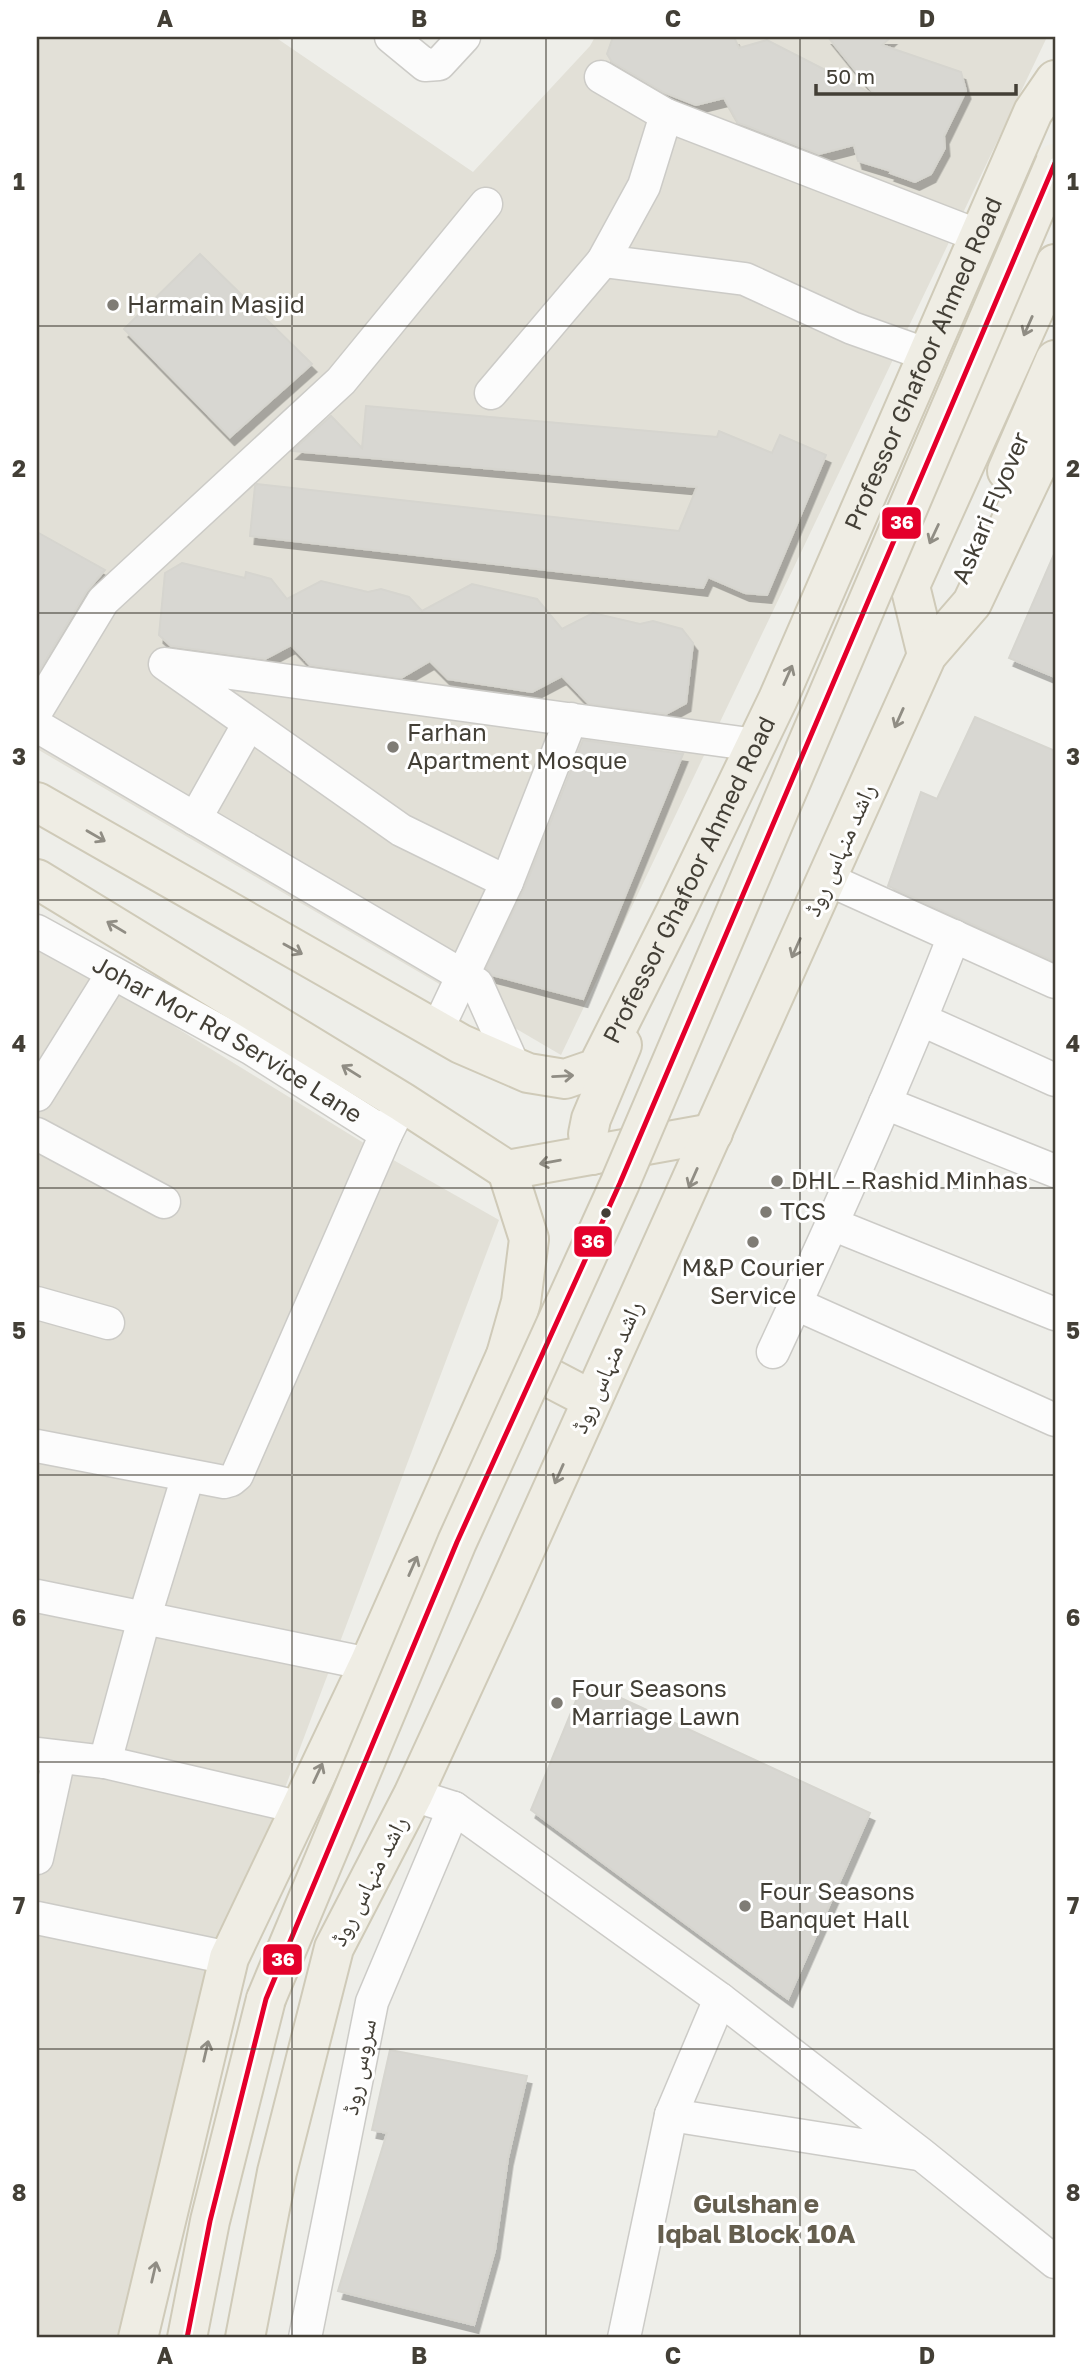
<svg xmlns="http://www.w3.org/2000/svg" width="1092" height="2375" viewBox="0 0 1092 2375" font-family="'Golos Text','Noto Naskh Arabic',sans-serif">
<defs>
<filter id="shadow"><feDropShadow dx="4.5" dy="8" stdDeviation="0" flood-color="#0004"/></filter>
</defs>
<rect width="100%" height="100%" fill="#eeeee9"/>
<g fill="#e2e0d7">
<polygon points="37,37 275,37 473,172 590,46 595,37 1047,37 561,1055 37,749"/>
<polygon points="37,942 367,1145 499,1220 216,1971 134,2338 37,2338"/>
</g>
<g fill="#d8d7d2" stroke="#d6d5cf" stroke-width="2" filter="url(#shadow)">
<polygon points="613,37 734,37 739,48 767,40 876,96 828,37 891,37 882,45 961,72 966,91 944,136 945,148 931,174 915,182 890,173 891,171 858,161 854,145 819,154 747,126 738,123 724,98 696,105 663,92 612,62 607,54"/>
<polygon points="200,254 312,364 230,437 124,329"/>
<polygon points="366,406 717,437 719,431 772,453 780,435 826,455 767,595 745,593 708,577 703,588 250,536 255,486 257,484 679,531 697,487 292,451 331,416 362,448"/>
<polygon points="37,532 105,570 87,591 37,675"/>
<polygon points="1055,552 1055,677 1009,658"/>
<polygon points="182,563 245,578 246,572 271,579 287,599 321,581 368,592 381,589 409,597 422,611 472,584 537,599 562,629 593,613 640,624 653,621 682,629 693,643 686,703 666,714 589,704 562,676 532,692 448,679 430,661 401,678 310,665 291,645 265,659 171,646 159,635 165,573"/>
<polygon points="975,717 1055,751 1055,962 888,886 921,792 937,799"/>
<polygon points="583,740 683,754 583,999 492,975 486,968 524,889"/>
<polygon points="584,1681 870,1813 788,1999 531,1810"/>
<polygon points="390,2050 527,2076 508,2158 495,2250 474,2325 338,2291 387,2133 372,2130"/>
</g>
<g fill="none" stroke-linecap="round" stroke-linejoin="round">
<defs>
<g id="minor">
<polyline points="391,37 425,65 439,64 464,37"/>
<polyline points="601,77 666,115"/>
<polyline points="928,355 852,328 745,279 603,261 644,186 666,115 979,236"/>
<polyline points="491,393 603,261"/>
<polyline points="37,710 103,601 341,381 486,204"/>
<polyline points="571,719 507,882 401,830 165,664 756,745"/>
<polyline points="37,726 477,984 514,1067"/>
<polyline points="195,819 248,725"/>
<polyline points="827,879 1055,982"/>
<path id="s1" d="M37 931 252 1049 386 1134 395 1116"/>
<polyline points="922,1020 1055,1080"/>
<polyline points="437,1030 507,882"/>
<polyline points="37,1095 113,973"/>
<polyline points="885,1103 1055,1171"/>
<polyline points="37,1134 164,1202"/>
<polyline points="832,1224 1055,1314"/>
<polyline points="37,1303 108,1323"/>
<polyline points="796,1304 1055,1420"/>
<path d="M773 1352C837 1215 899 1077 954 936"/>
<polyline points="37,1446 224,1482 231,1480 237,1475 386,1134"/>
<polyline points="37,1596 369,1664"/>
<polyline points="37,1754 105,1762 302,1808"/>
<polyline points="105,1762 144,1619 188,1476"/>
<polyline points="413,1795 454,1808 720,1999 921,2154 1055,2262"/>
<polyline points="37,1858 59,1758"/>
<polyline points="37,1918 229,1958"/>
<polyline points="671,2115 918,2154"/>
<polyline points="305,2338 372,2002 454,1808"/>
<polyline points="624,2338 671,2115 720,1999"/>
</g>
<g id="primary">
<polyline points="1007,471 1055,360"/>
<polyline points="927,655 910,586 1055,264"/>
<path id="s2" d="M37 802 461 1044 528 1073 565 1079 597 1068 676 911 778 699 1033 112 1055 80"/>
<polyline points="37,879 402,1102 507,1170 713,1133"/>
<polyline points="592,1155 588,1134 591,1119 622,1045"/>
<polyline points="506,1355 592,1400"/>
<polyline points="138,2338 229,1958 369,1664 506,1355 521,1302 529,1239 507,1170"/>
<polyline points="187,2338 210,2221 266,1999"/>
<polyline points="245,2338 277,2172 334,1948 413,1795 499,1608 927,655 972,603 1055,428"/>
</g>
</defs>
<use href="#minor" stroke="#cccbc7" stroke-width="35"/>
<use href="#primary" stroke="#cfcab8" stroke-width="42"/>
<use href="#minor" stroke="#fcfcfc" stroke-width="32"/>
<use href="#primary" stroke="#efede4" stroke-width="38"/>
<defs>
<polyline id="primary-bridge" points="266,1999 457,1542 620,1183 1055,163"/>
</defs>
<use href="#primary-bridge" stroke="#cfcab8" stroke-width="42" stroke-linecap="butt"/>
<use href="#primary-bridge" stroke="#efede4" stroke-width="38"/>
<defs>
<polyline id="bus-1" points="187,2338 210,2221 266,1999 457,1542 620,1183 1055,163"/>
</defs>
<use href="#bus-1" stroke="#fff" stroke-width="10"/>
<use href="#bus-1" stroke="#e4002b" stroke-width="5"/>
</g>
<defs><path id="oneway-shaft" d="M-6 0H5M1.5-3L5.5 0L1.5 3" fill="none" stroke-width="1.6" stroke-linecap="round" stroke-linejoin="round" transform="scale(1.75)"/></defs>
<g stroke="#908d84">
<use href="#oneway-shaft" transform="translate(1028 326) rotate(114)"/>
<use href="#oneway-shaft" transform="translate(934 534) rotate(115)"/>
<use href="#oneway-shaft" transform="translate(788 675) rotate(-66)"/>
<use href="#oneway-shaft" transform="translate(899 718) rotate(114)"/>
<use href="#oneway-shaft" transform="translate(96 836) rotate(30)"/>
<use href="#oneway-shaft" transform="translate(116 927) rotate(-149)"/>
<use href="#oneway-shaft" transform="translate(796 948) rotate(114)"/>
<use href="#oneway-shaft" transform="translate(293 949) rotate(29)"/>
<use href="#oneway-shaft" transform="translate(351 1071) rotate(-148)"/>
<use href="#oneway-shaft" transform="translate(563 1076) rotate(-3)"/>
<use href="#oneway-shaft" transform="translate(550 1162) rotate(170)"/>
<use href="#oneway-shaft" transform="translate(693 1178) rotate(114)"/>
<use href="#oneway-shaft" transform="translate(559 1474) rotate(114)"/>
<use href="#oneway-shaft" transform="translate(413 1566) rotate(-66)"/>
<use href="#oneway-shaft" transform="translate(318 1773) rotate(-65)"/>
<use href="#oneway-shaft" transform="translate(206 2051) rotate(-77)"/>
<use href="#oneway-shaft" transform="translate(154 2272) rotate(-77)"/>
</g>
<path fill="none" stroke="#433f36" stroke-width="2" stroke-opacity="0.55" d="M292 37V2338M546 37V2338M800 37V2338M37 326H1055M37 613H1055M37 900H1055M37 1188H1055M37 1475H1055M37 1762H1055M37 2049H1055"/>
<g fill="#7f7c75" stroke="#fff" stroke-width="2.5">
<circle cx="113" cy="305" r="7"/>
<circle cx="393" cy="747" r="7"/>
<circle cx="777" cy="1181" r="7"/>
<circle cx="766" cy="1212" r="7"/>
<circle cx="753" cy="1242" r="7"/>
<circle cx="557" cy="1703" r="7"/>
<circle cx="745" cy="1906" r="7"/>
</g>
<circle fill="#433f36" stroke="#fff" stroke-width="2.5" cx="606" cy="1213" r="6"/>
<g text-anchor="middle" stroke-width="6" stroke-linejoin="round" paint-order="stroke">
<g font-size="24" fill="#433f36" stroke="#fff" text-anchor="start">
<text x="127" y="313">Harmain Masjid</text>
<text x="407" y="741">Farhan<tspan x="407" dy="28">Apartment Mosque</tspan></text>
<text x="791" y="1189">DHL - Rashid Minhas</text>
<text x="780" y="1220">TCS</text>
<text x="753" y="1276" text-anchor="middle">M&amp;P Courier<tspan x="753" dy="28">Service</tspan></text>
<text x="571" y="1697">Four Seasons<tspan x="571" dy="28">Marriage Lawn</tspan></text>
<text x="759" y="1900">Four Seasons<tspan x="759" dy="28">Banquet Hall</tspan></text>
</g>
<g font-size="24" fill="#433f36" stroke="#fff">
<text dy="8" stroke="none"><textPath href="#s2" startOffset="1409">Professor Ghafoor Ahmed Road</textPath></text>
<text transform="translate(991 508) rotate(-67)" y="8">Askari Flyover</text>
<text transform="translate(840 850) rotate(-66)" y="8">راشد منہاس روڈ</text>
<text dy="8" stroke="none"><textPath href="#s2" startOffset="842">Professor Ghafoor Ahmed Road</textPath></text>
<text dy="8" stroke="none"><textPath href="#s1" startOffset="219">Johar Mor Rd Service Lane</textPath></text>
<text transform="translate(607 1367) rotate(-66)" y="8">راشد منہاس روڈ</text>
<text transform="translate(369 1881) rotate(-63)" y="8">راشد منہاس روڈ</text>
<text transform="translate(359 2067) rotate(-79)" y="8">سروس روڈ</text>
</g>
<g font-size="26" font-weight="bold" fill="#655e4e" stroke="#fff">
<text x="756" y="2213">Gulshan e<tspan x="756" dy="30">Iqbal Block 10A</tspan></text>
</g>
</g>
<g stroke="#fff" stroke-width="2.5">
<rect x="881" y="506" width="41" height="34" rx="7" fill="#e4002b"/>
<rect x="573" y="1225" width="40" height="33" rx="7" fill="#e4002b"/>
<rect x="262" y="1943" width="41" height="33" rx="7" fill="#e4002b"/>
</g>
<g font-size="19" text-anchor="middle" font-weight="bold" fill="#fff">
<text x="902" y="529">36</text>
<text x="593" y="1248">36</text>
<text x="283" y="1966">36</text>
</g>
<rect width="1092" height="2375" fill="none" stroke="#ffffff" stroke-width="77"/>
<path d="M816 84v10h200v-10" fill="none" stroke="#433f36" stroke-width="3.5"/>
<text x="826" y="84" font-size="21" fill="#433f36" stroke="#ffffff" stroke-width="5" paint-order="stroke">50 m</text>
<rect x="38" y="38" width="1016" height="2298" fill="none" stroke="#433f36" stroke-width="2.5"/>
<g font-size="23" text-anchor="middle" font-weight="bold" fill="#433f36">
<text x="165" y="27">A</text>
<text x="419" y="27">B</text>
<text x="673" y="27">C</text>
<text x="927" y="27">D</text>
<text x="19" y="190">1</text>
<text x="1073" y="190">1</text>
<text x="19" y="477">2</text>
<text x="1073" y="477">2</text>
<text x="19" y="765">3</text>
<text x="1073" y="765">3</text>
<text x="19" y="1052">4</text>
<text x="1073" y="1052">4</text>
<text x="19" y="1339">5</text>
<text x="1073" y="1339">5</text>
<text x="19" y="1626">6</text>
<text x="1073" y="1626">6</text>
<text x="19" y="1914">7</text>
<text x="1073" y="1914">7</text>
<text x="19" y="2201">8</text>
<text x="1073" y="2201">8</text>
<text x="165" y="2364">A</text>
<text x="419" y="2364">B</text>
<text x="673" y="2364">C</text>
<text x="927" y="2364">D</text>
</g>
</svg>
